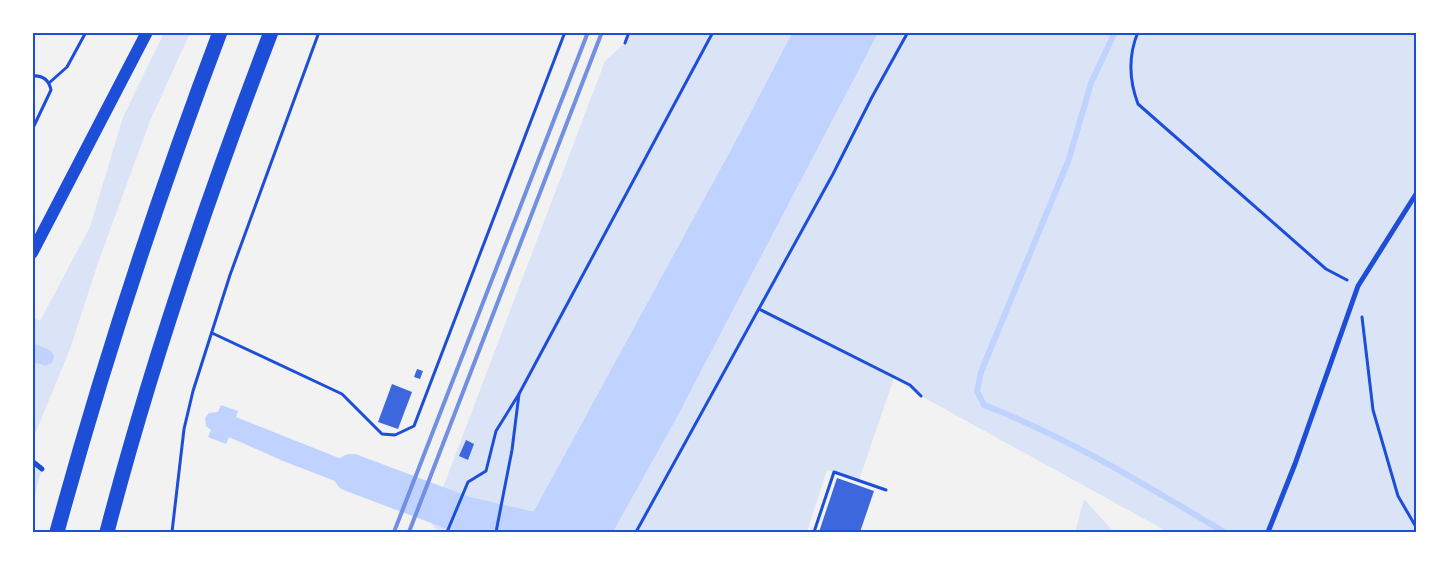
<svg xmlns="http://www.w3.org/2000/svg" width="1449" height="565" viewBox="0 0 1449 565" font-family="'Golos Text',sans-serif">
<rect width="100%" height="100%" fill="#f2f2f2"/>
<g fill="#dbe4f7">
<polygon points="164,33 190,33 150,121 99,260 70,349 33,439 33,362 43,366 54,357 51,351 33,343 33,317 40,321 90,227 123,117"/>
<polygon points="629,33 792,33 741,131 535,509 522,517 487,511 437,493 438,489 442,490 605,61 625,43"/>
<polygon points="878,33 1416,33 1416,532 1168,532 921,396 894,378 859,480 827,470 807,532 613,532 675,421"/>
<polygon points="33,461 42,469 33,501"/>
<polygon points="1084,499 1113,531 1115,532 1075,532"/>
<polygon points="428,515 453,526 485,532 439,532 427,519"/>
</g>
<g fill="#bfd3fe">
<path d="M792 33H878L675 421 613 532C552 532 485 542 428 515L437 493C460 502 514 530 535 509L741 131Z"/>
<polygon points="33,343 52,351 54,357 52,363 45,366 33,362"/>
<polygon points="221,405 238,411 236,417 344,460 403,481 395,504 283,461 229,437 226,444 208,437 211,430 206,426 205,418 209,413 218,412"/>
</g>
<g fill="none" stroke-linecap="round" stroke-linejoin="round">
<path stroke="#bfd3fe" stroke-width="6" d="M1115 32 1091 83 1069 159 981 372 977 391 984 405C1069 438 1147 486 1224 532"/>
<polyline stroke="#bfd3fe" stroke-width="38" points="352,473 464,515 537,532"/>
</g>
<g fill="#3d67dc">
<polygon points="417,369 423,371 420,379 414,377"/>
<polygon points="392,384 412,392 398,429 378,422"/>
<polygon points="466,440 474,444 468,460 459,456"/>
<polygon points="837,478 874,491 860,532 819,532"/>
</g>
<g fill="none" stroke-linecap="round" stroke-linejoin="round">
<g stroke="#1d4ed8" stroke-width="3">
<path d="M1138 32C1128 56 1129 80 1138 104L1326 269 1347 280"/>
<polyline points="625,43 629,32"/>
<path d="M32 76C43 75 49 80 51 90L32 130"/>
<polyline points="49,83 67,67 86,32"/>
<polyline points="759,309 910,385 921,396"/>
<polyline points="1362,317 1373,410 1398,496 1416,527"/>
<polyline points="212,333 342,394 382,434 395,435 414,426 565,32"/>
<polyline points="172,532 184,429 193,391 230,275 319,32"/>
<polyline points="447,532 468,482 486,471 496,431 519,394 713,32"/>
<polyline points="496,532 512,450 519,394"/>
<polyline points="636,532 833,174 872,97 908,32"/>
<polyline points="814,532 834,472 886,490"/>
</g>
<g stroke="#1d4ed8" stroke-width="5">
<polyline points="32,461 42,469"/>
<polyline points="1268,532 1295,464 1358,286 1416,194"/>
</g>
<polyline stroke="#1d4ed8" stroke-width="12" points="32,253 147,32"/>
<g stroke="#1d4ed8" stroke-width="15">
<path d="M57 532C103 363 158 196 220 32"/>
<path d="M107 532C151 363 208 196 271 32"/>
</g>
<g stroke="#7290e2" stroke-width="4">
<polyline points="394,532 588,32"/>
<polyline points="409,532 602,32"/>
</g>
</g>
<rect width="1449" height="565" fill="none" stroke="#ffffff" stroke-width="68"/>
<rect x="34" y="34" width="1381" height="497" fill="none" stroke="#1d4ed8" stroke-width="2"/>
</svg>
